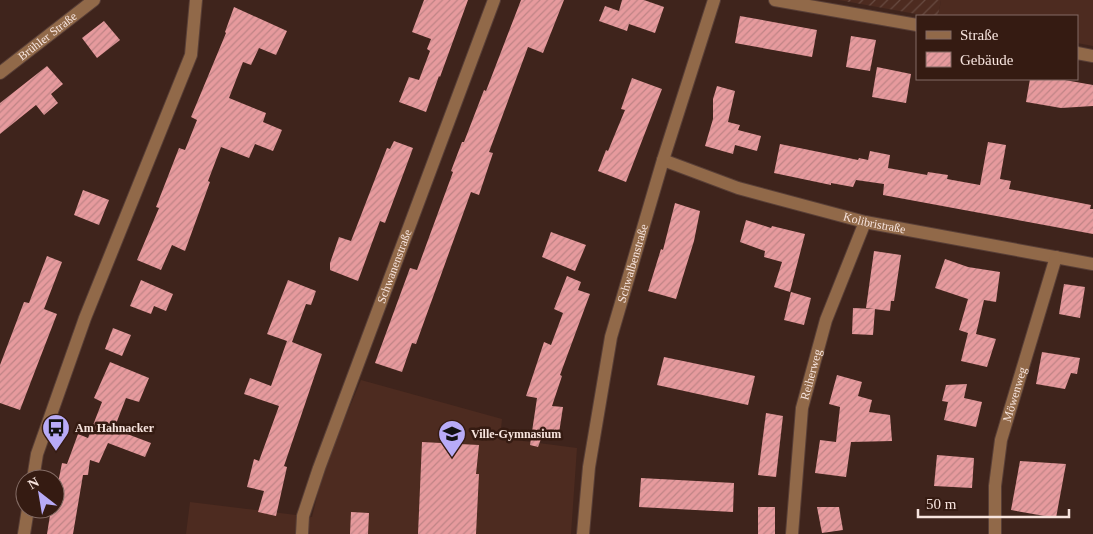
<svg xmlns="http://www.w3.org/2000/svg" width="1093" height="534" viewBox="0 0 1093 534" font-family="'Times New Roman',serif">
<defs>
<pattern id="industrial-furrows" width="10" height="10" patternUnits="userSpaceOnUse" patternTransform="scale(1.25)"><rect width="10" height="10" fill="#4d2b20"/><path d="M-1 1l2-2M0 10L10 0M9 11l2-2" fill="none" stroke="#674a40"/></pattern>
<pattern id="building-hatch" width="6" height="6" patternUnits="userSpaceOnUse" patternTransform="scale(1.25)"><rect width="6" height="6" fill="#e69a9d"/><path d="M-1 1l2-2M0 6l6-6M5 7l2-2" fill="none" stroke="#bf8486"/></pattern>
</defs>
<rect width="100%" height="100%" fill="#3f241c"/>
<g fill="#4d2b20">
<polygon points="941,0 1093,0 1093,46 1077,43 1077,16 938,16"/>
<polygon points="361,380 502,419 500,438 577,448 571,534 186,534 190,502 312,517 324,468"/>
</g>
<polygon fill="url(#industrial-furrows)" points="839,0 941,0 938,16 927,16"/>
<g fill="url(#building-hatch)">
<polygon points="424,0 468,0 440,77 439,76 426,112 399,102 409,77 419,80 430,51 427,49 431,39 412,32"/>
<polygon points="521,0 564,0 543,53 528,47 489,152 493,153 479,195 471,192 416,344 412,343 402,372 375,363 410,268 417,270 453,172 451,171 462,142 464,142 484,90 486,91"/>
<polygon points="622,0 644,0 664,7 655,33 629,24 627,31 599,21 605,6 619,11"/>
<polygon points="234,7 287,31 276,55 259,48 251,65 243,62 229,98 266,113 263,122 282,130 273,151 255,144 249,158 221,147 208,181 210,182 185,251 172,245 161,270 137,260 159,208 156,207 179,148 185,150 197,120 191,117 226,33 225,32"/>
<polygon points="740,16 817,30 812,57 735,43"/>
<polygon points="104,21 120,40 97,58 82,38"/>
<polygon points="851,36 876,40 870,71 846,67"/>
<polygon points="47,66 63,84 51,94 58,103 44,115 36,105 0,134 0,103"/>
<polygon points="877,67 911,74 906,103 872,97"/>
<polygon points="632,78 662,89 626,182 598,171 606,150 608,151 625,110 621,109"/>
<polygon points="1030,79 1059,79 1093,85 1093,106 1061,108 1026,102"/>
<polygon points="717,86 735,91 728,122 740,125 738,130 761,136 757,151 735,145 733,154 705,146 713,119 713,99"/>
<polygon points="394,141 413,148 385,223 380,221 358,281 330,270 330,263 339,237 351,241 387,148 390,149"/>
<polygon points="988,142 1006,145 1000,179 1011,181 1009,189 1091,205 1090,209 1093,209 1093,234 883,195 884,184 856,180 853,187 831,183 831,185 774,173 780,144 858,160 859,158 868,160 870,151 890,155 888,168 927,175 928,172 948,175 947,179 980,185"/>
<polygon points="83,190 109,200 99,225 74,215"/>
<polygon points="675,203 700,211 694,241 676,299 648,291 661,249 663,250"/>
<polygon points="746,220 771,228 772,226 805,234 790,292 774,287 782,262 764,257 765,251 740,242"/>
<polygon points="551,232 586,245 575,271 542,257"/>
<polygon points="874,251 901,255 894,301 891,301 890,311 866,308"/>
<polygon points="47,256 62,262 44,309 57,314 20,410 0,403 0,365 24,302 29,303"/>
<polygon points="945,259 968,267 1000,272 996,302 984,300 976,334 996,339 987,367 961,361 968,333 959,330 968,299 935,288"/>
<polygon points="567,276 581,282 578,290 590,294 560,375 562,376 552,406 563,407 559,433 544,431 538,447 530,445 537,398 526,396 544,342 551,345 563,313 554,309"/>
<polygon points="141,280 173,294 166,311 154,306 151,314 130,306"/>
<polygon points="288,280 316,291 311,305 306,304 292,342 322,354 284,466 287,467 276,516 258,512 264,491 247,487 254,459 259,461 279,406 244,394 250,378 271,386 287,341 267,334"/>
<polygon points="1064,284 1085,287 1080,318 1059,314"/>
<polygon points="791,292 811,298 804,325 784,320"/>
<polygon points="853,308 875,309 873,335 852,334"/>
<polygon points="113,328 131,335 122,356 105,349"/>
<polygon points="1042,352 1080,358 1077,374 1071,373 1065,389 1036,384"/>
<polygon points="664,357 755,376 748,405 657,385"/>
<polygon points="110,362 149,378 139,402 126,398 114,429 151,443 145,457 108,443 99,463 90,460 88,475 83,475 73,534 47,534 51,509 55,509 55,487 57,488 62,463 67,464 78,434 88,438 102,402 94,398"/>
<polygon points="837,375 862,382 858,396 872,400 869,412 890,415 892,441 851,442 846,477 815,473 820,440 836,442 840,407 829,404"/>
<polygon points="967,384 964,398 982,402 976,427 944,420 948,402 942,401 946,385"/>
<polygon points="766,413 783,416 776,477 758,475"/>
<polygon points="422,442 479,445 476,474 479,474 476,534 418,534"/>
<polygon points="937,455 974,458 972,488 934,486"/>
<polygon points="1020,461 1066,464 1056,518 1011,510"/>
<polygon points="641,478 734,483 733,512 639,507"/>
<rect x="758" y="507" width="17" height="27"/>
<polygon points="817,507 839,507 843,530 822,533"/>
<polygon points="351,512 369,513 368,534 350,534"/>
</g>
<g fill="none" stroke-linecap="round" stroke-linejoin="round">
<defs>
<g id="minor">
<polyline points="775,0 917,25"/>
<polyline points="1077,53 1093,56"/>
<path id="s1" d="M0 73 94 0"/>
<path id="s2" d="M663 160 738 188 865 222 1093 264"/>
<polyline points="33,479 37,454 85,318 191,55 196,0"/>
<polyline points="24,534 28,509"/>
<path id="s3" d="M302 534 303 516 319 468 494 0"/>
<path id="s4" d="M583 534 589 467 611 337 663 160 714 0"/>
<path id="s5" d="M792 534 802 408 826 320 865 222"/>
<path id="s6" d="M995 534V486L1001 440 1056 257"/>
</g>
</defs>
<use href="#minor" stroke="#593f37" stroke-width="14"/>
<use href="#minor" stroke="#916949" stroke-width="12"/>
</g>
<defs>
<symbol id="bus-pin" viewBox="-11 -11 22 30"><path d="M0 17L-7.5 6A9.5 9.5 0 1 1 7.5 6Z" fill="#b8abf7" stroke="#351b12"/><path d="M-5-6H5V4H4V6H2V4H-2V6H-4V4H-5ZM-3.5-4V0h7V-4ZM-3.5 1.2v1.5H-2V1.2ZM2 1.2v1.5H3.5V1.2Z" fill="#111"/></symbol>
<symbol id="school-pin" viewBox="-11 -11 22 30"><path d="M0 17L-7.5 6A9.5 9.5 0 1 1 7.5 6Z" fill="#b8abf7" stroke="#351b12"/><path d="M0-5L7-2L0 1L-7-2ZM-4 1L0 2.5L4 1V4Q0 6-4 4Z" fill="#111"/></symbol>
</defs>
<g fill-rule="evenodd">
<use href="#bus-pin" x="40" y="412" width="32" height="43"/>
<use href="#school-pin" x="436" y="418" width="32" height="43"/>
</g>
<g text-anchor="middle" stroke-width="5" stroke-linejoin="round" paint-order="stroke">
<g font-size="12" fill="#f7e4de" stroke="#351b12">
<text dy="4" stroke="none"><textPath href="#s1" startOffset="60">Brühler Straße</textPath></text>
<text dy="4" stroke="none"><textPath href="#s2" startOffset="221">Kolibristraße</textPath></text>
<text dy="4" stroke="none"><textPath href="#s4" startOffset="276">Schwalbenstraße</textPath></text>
<text dy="4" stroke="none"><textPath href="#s3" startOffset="284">Schwanenstraße</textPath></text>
<text dy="4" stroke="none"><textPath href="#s5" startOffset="161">Reiherweg</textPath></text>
<text dy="4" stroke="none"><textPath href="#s6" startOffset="142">Möwenweg</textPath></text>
</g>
<g font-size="12" font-weight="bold" fill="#f7e4de" stroke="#351b12" text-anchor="start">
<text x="75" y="432">Am Hahnacker</text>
<text x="471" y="438">Ville-Gymnasium</text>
</g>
</g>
<rect x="916" y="15" width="162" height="65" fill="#351b12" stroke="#836b64"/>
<rect x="926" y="31" width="25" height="8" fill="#916949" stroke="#836b64"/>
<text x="960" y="40" font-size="15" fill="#f7e4de">Straße</text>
<rect x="926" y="52" width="25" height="15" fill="url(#building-hatch)" stroke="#836b64"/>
<text x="960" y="65" font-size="15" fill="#f7e4de">Gebäude</text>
<g transform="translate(40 494) rotate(329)"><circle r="24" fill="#351b12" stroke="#836b64"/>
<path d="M0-4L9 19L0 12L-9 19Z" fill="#b8abf7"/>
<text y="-8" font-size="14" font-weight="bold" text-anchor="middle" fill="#f7e4de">N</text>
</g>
<path d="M918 509v8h151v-8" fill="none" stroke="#f7e4de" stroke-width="2.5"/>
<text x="926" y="509" font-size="15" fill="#f7e4de" stroke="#351b12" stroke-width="4" paint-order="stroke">50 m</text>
</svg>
